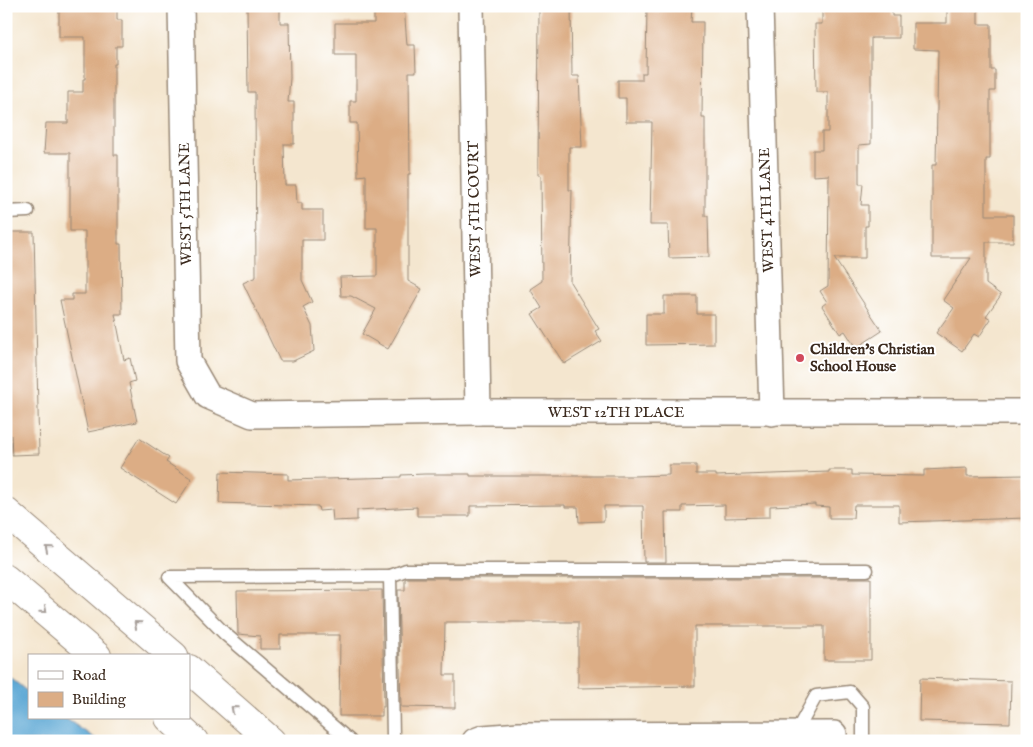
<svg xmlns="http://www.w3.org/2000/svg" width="1033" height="747" viewBox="0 0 1033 747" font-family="'IM FELL English',serif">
<rect width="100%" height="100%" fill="#fff"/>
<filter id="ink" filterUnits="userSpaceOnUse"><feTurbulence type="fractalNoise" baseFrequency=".02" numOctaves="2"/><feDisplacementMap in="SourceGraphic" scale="10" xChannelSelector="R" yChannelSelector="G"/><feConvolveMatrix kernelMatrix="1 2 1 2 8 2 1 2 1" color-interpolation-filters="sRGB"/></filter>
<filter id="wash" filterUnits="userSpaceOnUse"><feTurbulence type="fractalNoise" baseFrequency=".0096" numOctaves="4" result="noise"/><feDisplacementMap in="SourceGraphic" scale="20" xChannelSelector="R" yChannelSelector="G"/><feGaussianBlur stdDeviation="1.12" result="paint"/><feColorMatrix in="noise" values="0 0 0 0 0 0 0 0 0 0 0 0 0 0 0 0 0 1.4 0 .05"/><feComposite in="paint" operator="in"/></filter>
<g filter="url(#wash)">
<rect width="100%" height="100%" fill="#f4e6cf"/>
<polygon fill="#5ca7d4" stroke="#4c6879" points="6,674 29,693 29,718 65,718 99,741 6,741"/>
<g id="blocks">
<g fill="#dcad85">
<polygon points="59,6 117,6 117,20 122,20 122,46 116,46 116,64 114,64 114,155 118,155 118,244 121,244 122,314 115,314 124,360 130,358 135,381 129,383 137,422 88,432 60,300 72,300 72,294 85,294 85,231 70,231 70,153 44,153 46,123 68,123 68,92 83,92 83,79 85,79 85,37 59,37"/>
<polygon points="247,6 280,6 280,23 289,23 290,78 288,102 294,102 294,144 284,144 285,185 296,185 297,203 302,203 302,210 323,210 323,240 302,240 302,280 312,302 303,307 312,326 314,351 293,361 280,361 243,283 256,277 255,92 248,92"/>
<polygon points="374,6 404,6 407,45 415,45 416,72 409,72 410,174 408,174 408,281 422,289 388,349 362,334 376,309 351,296 341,296 340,277 377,276 377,228 366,228 366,175 358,176 357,123 350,123 350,101 356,101 356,55 335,55 335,23 374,23"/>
<polygon points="539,6 571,6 572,76 579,76 582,147 569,147 569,190 572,190 570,282 599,329 595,331 602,341 564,364 532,314 542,308 530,289 542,281 541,175 538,175"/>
<polygon points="647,6 692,6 691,22 703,22 702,118 705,118 705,216 708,216 709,257 669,258 668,225 650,225 652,122 626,122 626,98 618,98 618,80 642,80 642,73 646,73"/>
<polygon points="822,6 892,6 892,16 899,16 899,38 871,38 871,144 859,145 859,184 863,184 861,205 868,205 868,226 865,226 865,258 834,258 882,331 856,348 845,331 840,334 822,306 827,302 820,291 828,286 829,175 813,176 813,150 822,150 822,132 828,132 828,92 816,92 815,24 822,24"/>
<polygon points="947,6 978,6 978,24 991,24 991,70 995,70 995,91 990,91 990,159 986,159 986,215 1013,215 1013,242 986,242 986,284 1001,295 986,316 991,319 979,337 974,334 962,351 936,333 954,308 943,300 971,258 932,258 932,165 936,165 938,50 913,49 913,23 947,23"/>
<polygon points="6,232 34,232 39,454 12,455 11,435 6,436"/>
<polygon points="664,296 697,296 697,314 714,314 714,344 646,345 646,314 664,314"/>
<polygon points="139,438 169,458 166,462 192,479 176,504 120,468"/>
<polygon points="669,465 696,465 696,474 716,474 716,476 829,472 829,470 852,470 852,475 924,476 924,470 967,468 967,476 1027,475 1027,518 899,522 899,505 854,505 853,518 829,518 829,507 815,506 815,504 770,506 770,517 725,518 725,505 682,506 682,512 665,512 666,562 644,562 643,506 604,506 604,521 579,522 578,507 565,507 565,505 470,506 470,516 417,516 417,507 357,510 357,520 333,521 332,510 319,511 318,506 219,503 220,472 288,474 288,480 401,477 401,475 425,474 470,474 470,476 633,476 669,475"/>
<polygon points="407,578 871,578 871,660 824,660 824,626 695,626 695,686 578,688 578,622 445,622 444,675 455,675 455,708 401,707 398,590 405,590 405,579"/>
<polygon points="382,590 384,707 382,707 382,716 339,716 340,635 280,635 280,649 260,649 260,636 238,634 237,591"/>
<polygon points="920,678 1011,681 1010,723 919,721"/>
</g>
</g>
</g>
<g filter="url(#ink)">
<use href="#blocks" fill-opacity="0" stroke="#988876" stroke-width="1"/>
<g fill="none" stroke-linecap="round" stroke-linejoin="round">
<defs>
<g id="lane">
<polyline points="6,212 28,211"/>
<polyline points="390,576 406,570 867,570"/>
<polyline points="794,736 816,696 850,692 863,707 863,741"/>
<polyline points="350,741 225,634 169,577 390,576 393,737 398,741"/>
</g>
<g id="street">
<polyline points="181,6 188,361 208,396 252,415 478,412 1027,412"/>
<polyline points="471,6 478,412"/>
<polyline points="760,6 772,413"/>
<polyline points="475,741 483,738 519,735 834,734"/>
</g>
<g id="highway">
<polyline points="6,512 174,656"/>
<polyline points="6,579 97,656"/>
<polyline points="189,669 271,741"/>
<polyline points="169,718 194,741"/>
</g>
</defs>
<use href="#lane" stroke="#988876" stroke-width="15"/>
<use href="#street" stroke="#988876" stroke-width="28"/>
<use href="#highway" stroke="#988876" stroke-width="30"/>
<use href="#lane" stroke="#fff" stroke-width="12"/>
<use href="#street" stroke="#fff" stroke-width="25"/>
<use href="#highway" stroke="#fff" stroke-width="28"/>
</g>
<defs><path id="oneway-chevron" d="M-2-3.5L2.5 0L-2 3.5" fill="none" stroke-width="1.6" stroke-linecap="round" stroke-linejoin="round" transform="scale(1.25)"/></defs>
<g stroke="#a79f9a">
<use href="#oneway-chevron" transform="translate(48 548) rotate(-140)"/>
<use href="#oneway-chevron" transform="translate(44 610) rotate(40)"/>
<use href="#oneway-chevron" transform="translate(137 624) rotate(-139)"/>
<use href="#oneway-chevron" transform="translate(234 709) rotate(-139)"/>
</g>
</g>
<circle fill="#d1495b" stroke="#fff" stroke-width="2" cx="800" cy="358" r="5"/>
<g text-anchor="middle" stroke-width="4" stroke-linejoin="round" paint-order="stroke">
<g font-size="15" fill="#3b2a1e" stroke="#fff">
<text transform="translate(185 204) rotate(-91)" y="5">WEST 5TH LANE</text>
<text transform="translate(474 209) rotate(-91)" y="5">WEST 5TH COURT</text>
<text transform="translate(766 210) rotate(-92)" y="5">WEST 4TH LANE</text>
<text x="616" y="417">WEST 12TH PLACE</text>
</g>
<g font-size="15" font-weight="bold" fill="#3b2a1e" stroke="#fff" text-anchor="start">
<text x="810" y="354">Children's Christian<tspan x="810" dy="17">School House</tspan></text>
</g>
</g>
<rect width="1033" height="747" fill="none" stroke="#fff" stroke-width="25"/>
<rect x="28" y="654" width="162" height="65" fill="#ffffff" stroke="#b1aaa5"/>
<rect x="38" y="671" width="25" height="8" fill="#ffffff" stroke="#b1aaa5"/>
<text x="72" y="680" font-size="15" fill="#3b2a1e">Road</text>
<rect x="38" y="692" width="25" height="15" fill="#dcad85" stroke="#b1aaa5"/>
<text x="72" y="704" font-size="15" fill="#3b2a1e">Building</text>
</svg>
